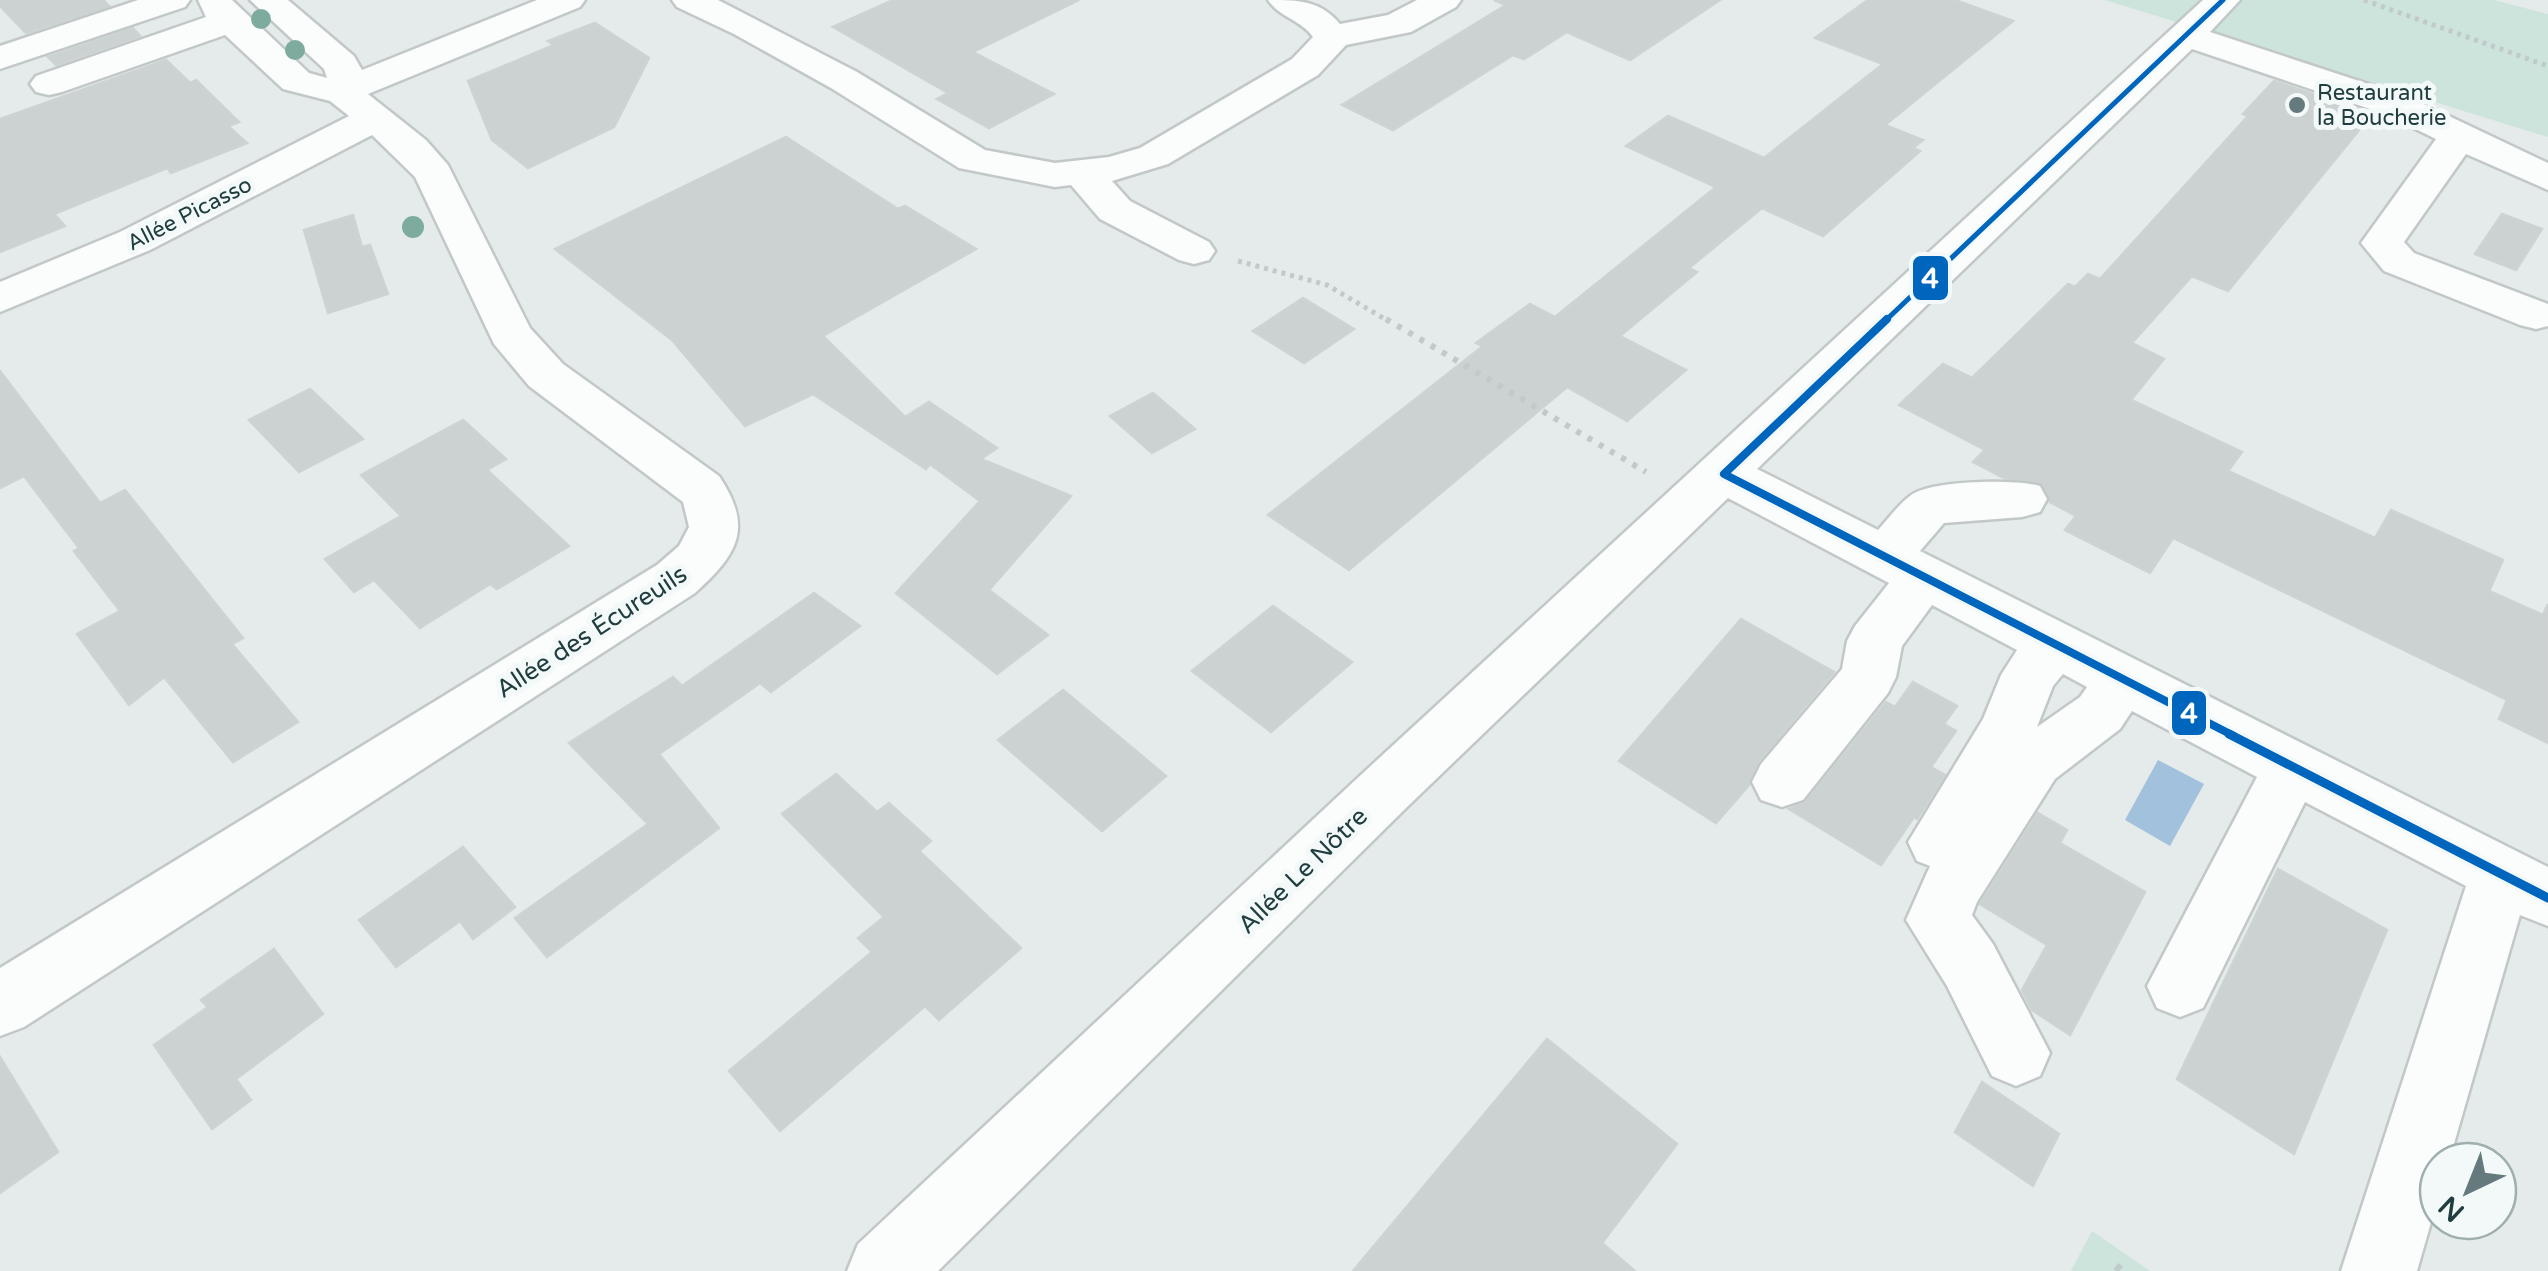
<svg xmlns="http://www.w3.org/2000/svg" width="2548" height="1271" viewBox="0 0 2548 1271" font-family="'Varela Round',sans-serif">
<rect width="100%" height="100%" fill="#e5eaea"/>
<g fill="#cde4dc">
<polygon points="2105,0 2494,0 2548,14 2548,137"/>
<polygon points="2092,1231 2150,1271 2071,1271"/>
</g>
<polygon fill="#a2c1dc" points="2158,760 2204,784 2170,846 2125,820"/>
<g fill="#ccd1d1" stroke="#cdd3d3" stroke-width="2.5">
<polygon points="0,0 103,0 109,6 26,33 0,6"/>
<polygon points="893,0 1079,0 973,52 1054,94 989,128 937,99 948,93 833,27"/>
<polygon points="1494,0 1720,0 1630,60 1567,32 1524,59 1513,55 1393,130 1342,105 1506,5"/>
<polygon points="1868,0 1955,0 2013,21 1885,125 1923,140 1913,148 1920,151 1823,236 1762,208 1689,268 1697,272 1620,336 1686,370 1627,421 1567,387 1349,570 1268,515 1483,346 1476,343 1530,304 1555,317 1716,187 1626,146 1668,116 1764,158 1883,64 1815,38"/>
<polygon points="595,23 649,58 614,127 528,168 492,140 468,81 554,45 548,41"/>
<polygon points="133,28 140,36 56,65 48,57"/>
<polygon points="166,60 190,83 196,80 239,122 228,126 247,143 171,173 167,168 54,214 65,226 0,252 0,119"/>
<polygon points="2274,81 2372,114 2228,291 2192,276 2132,343 2164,359 2131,400 2242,452 2228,471 2375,538 2391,510 2503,560 2489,591 2543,615 2548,604 2548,743 2499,719 2507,700 2173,538 2150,573 2065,530 2076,516 2050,502 2043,484 2004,478 1973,462 1985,450 1899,405 1943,364 1972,378 2068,284 2075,287 2088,274 2100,279 2248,116 2243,114"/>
<polygon points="786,137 898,209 905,206 976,249 823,336 905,417 929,402 997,448 981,459 1071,496 989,590 1048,635 997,674 896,593 980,501 930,464 926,469 813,394 745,426 672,340 555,249"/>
<polygon points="2502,214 2542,229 2516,270 2475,254"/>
<polygon points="353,215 362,247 370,245 388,294 328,313 304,230"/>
<polygon points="1303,298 1354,329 1304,363 1253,331"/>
<polygon points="0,371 100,503 125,490 243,638 232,644 298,722 233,762 164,677 129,705 77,634 120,611 74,551 79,548 24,476 0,488"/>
<polygon points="310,389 363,439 299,472 249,420"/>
<polygon points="1153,393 1195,429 1152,453 1110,416"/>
<polygon points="463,420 506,459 487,470 569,546 497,589 490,584 420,628 374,580 354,592 325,559 401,516 361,475"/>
<polygon points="814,593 860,626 771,692 760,683 659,754 719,828 547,957 515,918 648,824 569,743 673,677 682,686"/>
<polygon points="1273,606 1352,662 1271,732 1192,671"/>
<polygon points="1741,619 1834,672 1758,762 1749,785 1716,823 1619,761"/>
<polygon points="1913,682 1957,706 1944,724 1956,731 1931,767 1945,775 1917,819 1914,817 1881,865 1789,809 1806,802 1886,702 1895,707"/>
<polygon points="1063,690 1166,776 1102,831 998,740"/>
<polygon points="836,774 877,812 889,803 931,841 919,851 1021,948 939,1020 925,1006 780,1131 729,1071 872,952 858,938 884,917 782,814"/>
<polygon points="2038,813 2067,830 2060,843 2145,892 2070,1035 2032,1010 2022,990 2047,945 1980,904"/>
<polygon points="463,847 515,907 473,939 460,921 396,967 359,920"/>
<polygon points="2278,869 2387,930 2294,1154 2177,1079"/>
<polygon points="274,949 323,1014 236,1079 251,1100 212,1129 154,1045 208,1007 201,1000"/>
<polygon points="1547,1039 1677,1144 1602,1243 1635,1271 1353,1271"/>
<polygon points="0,1057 58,1152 0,1193"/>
<polygon points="1982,1082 2059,1134 2033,1186 1955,1132"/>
</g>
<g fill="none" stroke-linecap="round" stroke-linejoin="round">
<defs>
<g id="minor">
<polygon points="138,0 190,0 185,7 0,69 0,46"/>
<path d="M198 0H232L309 73 327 78 324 69 250 0H288L354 56 362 70 537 0H585L580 7 368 94 426 140 448 165 530 328 563 364 719 476C754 528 738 554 695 593L24 1027 0 1036V968L657 565 679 546 689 527 683 502 529 386 494 344 415 177 372 135 150 250 0 312V282L120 232 349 116 330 101 283 89 225 35 62 92 49 95 36 92 30 84 36 76 206 17Z"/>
<path d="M672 0H718L857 72 985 150 1055 163 1109 157 1140 148 1292 59 1313 37C1301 20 1279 17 1268 0 1298 0 1320 0 1340 24L1388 15 1417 0H1461L1456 7 1411 32 1346 45 1318 75 1168 164 1112 181 1130 201 1209 242 1215 251 1209 260 1194 264 1179 260 1100 219 1071 185 1055 187 959 168 831 88 734 34 677 7Z"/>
<path d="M2203 0H2240L2210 32 2411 98 2548 163V190L2466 154 2404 242 2414 253 2548 304V326L2536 329 2520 325 2384 271 2361 243 2436 139 2385 114 2192 49 1757 469 1878 530C1888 519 1898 505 1910 496 1929 480 2016 479 2040 486L2047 499 2040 512 2022 517 1944 523 1920 551 2548 867V926L2520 915 2449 1161H2438V1198L2417 1271H2341L2466 886 2305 802 2203 1008 2180 1017 2157 1008 2147 986 2257 777 2132 711 2120 729 2055 779 1977 902 1972 915 1993 944 2050 1053 2040 1076 2016 1086 1992 1076 1947 986 1906 920 1930 866 1917 861 1908 842 1983 719 2001 675 2017 650 1932 605 1902 646 1896 677 1888 693 1803 800 1782 807 1761 800 1752 782 1761 764 1842 669 1847 641 1855 626 1889 583 1728 498 1405 809 938 1271H847L858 1244 1363 773ZM2063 674 2087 687 2080 697 2037 727 2053 686Z"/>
</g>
</defs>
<use href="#minor" stroke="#c2c7c7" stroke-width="5"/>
<g stroke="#c1caca" stroke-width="5" stroke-dasharray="4 5" stroke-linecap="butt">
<polyline points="2364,0 2548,66"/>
<polyline points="1238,261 1327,285 1390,322"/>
</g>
<polyline stroke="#c1caca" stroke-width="6" stroke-dasharray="5 8" stroke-linecap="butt" points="1386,319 1646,472"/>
<polyline stroke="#c1caca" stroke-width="8" stroke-dasharray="6 9" stroke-linecap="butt" points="2116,1266 2122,1271"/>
<use href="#minor" fill="#fbfcfc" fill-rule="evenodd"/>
<defs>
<polyline id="bus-1-far2" points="1884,322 2223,0"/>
<polyline id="bus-1-far1" points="1887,319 1724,474 2234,736"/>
<polyline id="bus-1" points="2229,734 2548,898"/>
</defs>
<use href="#bus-1-far2" stroke="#f3f9f8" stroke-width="10"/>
<use href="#bus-1-far1" stroke="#f3f9f8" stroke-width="15"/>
<use href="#bus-1" stroke="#f3f9f8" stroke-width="16"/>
<use href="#bus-1-far2" stroke="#0065bd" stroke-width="5"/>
<use href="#bus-1-far1" stroke="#0065bd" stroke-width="8"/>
<use href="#bus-1" stroke="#0065bd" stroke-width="9"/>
</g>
<g fill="#7dac9f">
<circle cx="261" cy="19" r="10"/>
<circle cx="295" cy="50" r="10"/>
<circle cx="413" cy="227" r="11"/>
</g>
<circle fill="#657a7c" stroke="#f3f9f8" stroke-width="4" cx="2297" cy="105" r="10"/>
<g text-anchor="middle" stroke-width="10" stroke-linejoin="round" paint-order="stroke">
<g font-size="22" fill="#203e40" stroke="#f3f9f8" text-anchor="start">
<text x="2317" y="100">Restaurant<tspan x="2317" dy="25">la Boucherie</tspan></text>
</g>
<g font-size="22" fill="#203e40" stroke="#f3f9f8">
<text transform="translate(189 213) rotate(-27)" y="8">Allée Picasso</text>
</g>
<g font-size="25" fill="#203e40" stroke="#f3f9f8">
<text transform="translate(591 631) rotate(-33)" y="9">Allée des Écureuils</text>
<text transform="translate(1302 870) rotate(-44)" y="9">Allée Le Nôtre</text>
</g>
</g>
<g stroke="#f3f9f8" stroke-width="4">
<rect x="1911" y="254" width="39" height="48" rx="10" fill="#0065bd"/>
<rect x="2170" y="689" width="38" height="48" rx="10" fill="#0065bd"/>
</g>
<g font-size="28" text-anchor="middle" font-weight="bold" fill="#fff">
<text x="1930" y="288">4</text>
<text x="2189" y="723">4</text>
</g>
<g transform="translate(2468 1191) rotate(223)"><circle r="48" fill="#f3f9f8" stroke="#9faeae" stroke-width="2.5"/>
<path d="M0-8L18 38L0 25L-18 38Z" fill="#657a7c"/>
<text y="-15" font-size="28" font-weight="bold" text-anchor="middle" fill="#203e40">N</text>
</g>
</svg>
